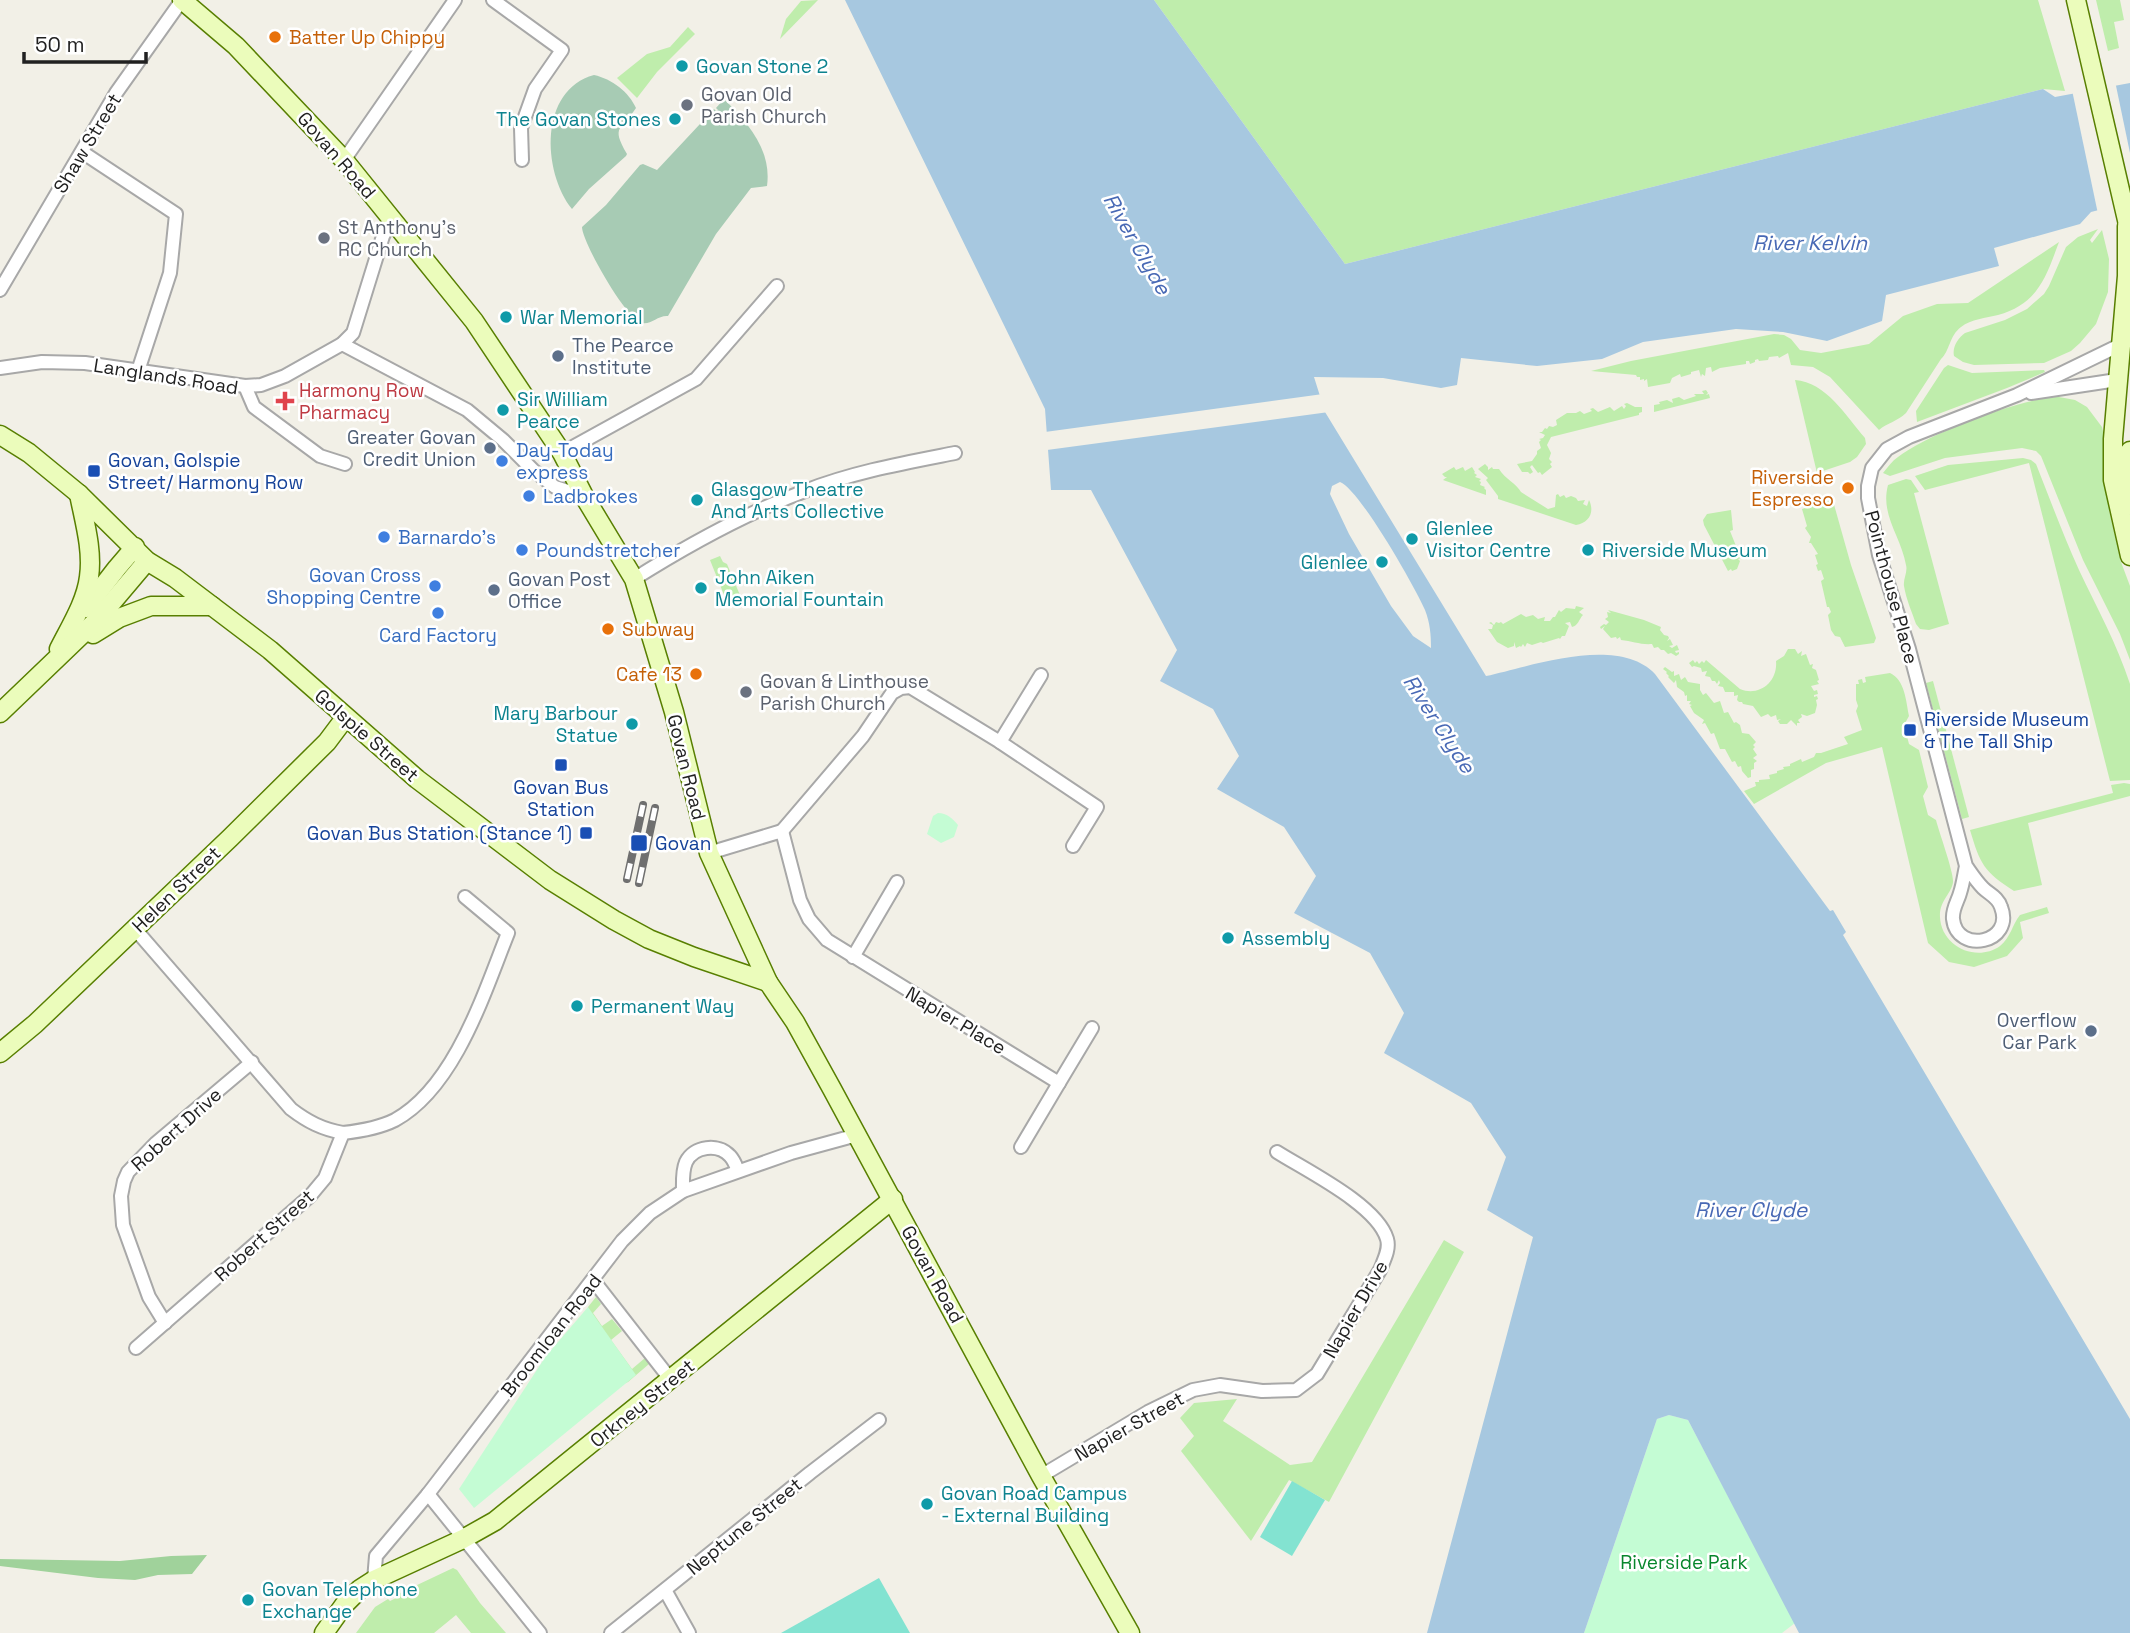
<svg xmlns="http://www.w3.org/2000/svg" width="2130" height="1633" viewBox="0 0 2130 1633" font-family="'Space Grotesk',sans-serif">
<rect width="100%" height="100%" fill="#f2f0e7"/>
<g fill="#bfedac">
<polygon points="818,0 780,39 786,19 801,1"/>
<polygon points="1154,0 2038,0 2065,91 2043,89 1345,264"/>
<polygon points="2096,0 2120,0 2124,20 2114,22 2119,48 2108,51"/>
<polygon points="688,27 695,34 657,72 637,98 617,78 647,54 670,47"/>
<path d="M2098 229 2090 240 2092 243 2102 230 2109 259 2108 292 2096 324 2080 343 2071 351 2044 363 1974 365 1963 362 1954 356C1952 347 1958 338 1965 333L2005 320 2027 309 2044 294 2049 286 2066 247 2078 237Z"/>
<path d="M2059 242C2046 277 2038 304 1998 315 1986 318 1971 319 1961 327 1949 336 1950 351 1941 359L1906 413C1898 421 1887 423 1879 430L1830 377 1813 367 1791 365 1788 353 1779 358 1778 356 1769 357 1768 360 1759 361 1758 359 1755 360V362L1750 364 1749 361H1746V364L1720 368 1712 372 1711 367 1706 368 1705 376 1702 374 1701 377 1699 370 1691 372V374L1681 377 1680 374 1672 378 1670 383 1648 387 1647 379 1644 381V379L1640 380V377H1637L1636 375 1591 371 1631 361 1774 334 1784 335 1791 339 1800 350 1821 353 1869 344 1903 316 1937 304 1968 303Z"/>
<polygon points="1948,365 1972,373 2044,370 2045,372 2007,388 1917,422 1916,411 1944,368"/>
<path d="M1795 380C1826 382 1846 416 1865 438L1866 444 1857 457 1850 462 1817 473Z"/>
<polygon points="1706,390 1708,393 1706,395 1709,394 1710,398 1654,412 1654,405 1660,404 1659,402 1667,400 1673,403 1672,399 1679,397 1684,400 1696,396 1694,394 1704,394 1702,391"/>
<path d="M2059 397 2075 400 2087 407 2102 427 2105 439 2109 510 2121 562 2130 586V660L2120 634 2083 560 2041 456 2036 451 2022 448 1945 458 1890 476 1883 473C1888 467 1892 461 1898 457 1927 434 2023 397 2059 397Z"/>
<polygon points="1627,403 1635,407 1642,407 1642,412 1639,413 1639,415 1551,437 1547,445 1551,453 1549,459 1552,462 1550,464 1552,467 1542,475 1540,472 1538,473 1532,465 1530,467 1533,472 1530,474 1528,472 1522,472 1517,464 1532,461 1537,454 1537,451 1541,448 1539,442 1541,440 1539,439 1543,438 1545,435 1539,432 1542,432 1545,428 1547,429 1549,426 1553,427 1557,425 1556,420 1567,413 1576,413 1580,411 1584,414 1592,411 1590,409 1593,408 1598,412 1610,407 1614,411 1622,406 1624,409 1626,406 1624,404"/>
<path d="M2023 458 2031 460 2036 464C2050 499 2063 535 2079 570 2097 608 2117 644 2130 684V780L2110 781 2029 463 1925 490 1915 476 1948 465Z"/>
<path d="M1485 464 1488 467V470L1492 467 1493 469H1499C1505 479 1517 484 1521 492L1548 509 1555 507 1556 495 1558 494 1560 497 1564 495 1566 498 1571 496 1576 498 1578 501 1585 500 1583 504 1587 506 1589 500C1595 512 1589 523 1576 525L1498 499V496L1486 480 1488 478 1478 469Z"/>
<polygon points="1454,467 1456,470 1463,467 1465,471 1472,467 1475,472 1474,473 1477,475 1475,477 1481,479 1479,481 1481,482 1480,485 1485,487 1484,488 1486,490 1486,495 1443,480 1447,477 1445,477 1442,474"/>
<path d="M1906 479 1911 480 1919 492 1914 493 1949 624 1929 630 1920 629 1916 624C1912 612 1906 599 1904 586 1903 579 1908 572 1906 565 1901 536 1880 515 1888 485Z"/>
<polygon points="1833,501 1851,565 1876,638 1874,643 1845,647 1840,637 1835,636 1831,630 1828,615 1831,612 1829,607 1827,607 1821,581 1824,579 1821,570 1818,571 1816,565 1818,564 1815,555 1818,554 1811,543 1809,543 1811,537 1805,528 1807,526 1802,509 1815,505 1817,502"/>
<polygon points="1731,510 1733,530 1730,531 1736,546 1734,547 1735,549 1738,549 1738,553 1741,558 1738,559 1740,561 1737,569 1732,571 1731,569 1728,571 1704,525 1703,520 1707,514"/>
<polygon points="720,556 723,562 727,564 742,600 728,605 710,560"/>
<path d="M1576 606 1584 608 1579 612 1583 615C1579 619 1578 626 1572 627L1570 622 1565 623 1569 626 1565 636H1562L1560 639 1559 638 1543 643 1541 642 1532 645 1527 643 1525 647 1523 644 1521 647 1520 646 1516 648 1514 642V646L1508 648 1497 642 1488 629H1492L1493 625 1489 623 1491 622 1494 625 1496 622 1499 623 1501 622 1503 624 1521 614 1526 617 1533 615 1538 619 1545 617 1544 621H1550L1553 617H1555L1559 610 1561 612 1566 608 1575 609Z"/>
<path d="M1608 610 1644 620 1661 627 1660 630 1664 635 1668 636 1669 638 1667 641 1670 639 1673 645 1669 646 1672 648 1677 645 1679 650 1675 651 1676 653 1679 652V654L1676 656 1671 653 1668 654 1664 650H1661L1658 647 1654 648 1652 644C1641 645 1632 641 1621 640L1620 637 1617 639 1616 637 1611 638 1603 629 1605 626 1601 629 1600 627 1604 624 1606 625 1609 622 1605 619 1608 617 1607 612 1611 613Z"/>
<path d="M1788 649H1795L1798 654 1802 651 1801 656 1806 654 1810 665 1813 664 1812 668 1816 670 1819 680 1817 681 1819 684 1811 686 1814 691 1817 690 1818 694 1814 695V697L1817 696 1818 699 1816 700 1817 705 1815 713 1807 716 1801 714 1802 717 1798 720 1800 723H1797V726L1791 720 1787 724H1780L1778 721 1781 719 1777 720 1776 715 1771 717 1768 714 1761 717 1753 706 1743 704 1742 702H1739L1737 700 1738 695 1734 696V692H1725L1723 687 1718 686 1720 683 1719 680 1717 684 1715 681H1712L1710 677 1705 676 1707 671 1702 672 1701 668 1694 666 1692 667 1689 663 1693 660 1695 663 1697 661 1699 664 1702 661 1704 663 1706 660 1740 689C1759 697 1778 682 1776 661L1784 656Z"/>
<polygon points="1665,667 1672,672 1674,671 1674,676 1679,674 1681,680 1685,677 1688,682 1700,684 1700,690 1703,695 1706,693 1714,703 1720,701 1724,713 1728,712 1734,723 1736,722 1740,725 1742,733 1749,734 1756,742 1753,745 1755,747 1753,749 1757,755 1753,758 1757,761 1754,763 1754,769 1751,770 1751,777 1748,778 1742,771 1741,766 1738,767 1735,761 1732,762 1725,749 1720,749 1714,733 1711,734 1705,723 1702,724 1704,720 1694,713 1690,706 1692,705 1689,704 1691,701 1687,701 1687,695 1685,696 1684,692 1677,687 1676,680 1674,683 1668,677 1669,676 1666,673 1667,672 1663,669"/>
<path d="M1890 673C1905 680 1906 701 1909 716L1904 725 1909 744 1919 750 1928 787 1923 796 1928 815 1936 820C1939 832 1954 873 1953 882 1952 893 1939 901 1940 917 1941 946 1976 963 2000 946 2011 937 2012 925 2020 915L2047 907 2049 913 2020 922 2023 938 2007 956 1974 967 1949 962 1928 943 1882 747 1826 763 1754 804 1744 791 1756 786 1755 782H1759V780L1770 779 1769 775 1777 773V771L1784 769 1783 767 1790 766V764L1801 759 1802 762 1814 757 1816 753H1821L1848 744 1844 737 1862 730 1856 711 1858 706 1856 700V684H1859L1858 680 1862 679 1863 683 1866 682 1865 677Z"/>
<polygon points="1933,681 1969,817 1962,819 1926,683"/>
<path d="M2124 783 2130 784V796L2028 823 2042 885 2014 891C1984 872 1980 864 1970 830L2113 793 2111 785Z"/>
<polygon points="1444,1240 1464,1252 1329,1502 1289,1480 1251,1541 1181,1451 1194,1436 1180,1418 1194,1403 1237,1399 1223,1421 1290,1465 1312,1462"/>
<polygon points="596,1297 601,1304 593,1313 602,1326 612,1319 622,1331 611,1340 632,1369 645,1358 649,1364 628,1382 621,1385 587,1317 588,1307"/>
<polygon points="453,1568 457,1570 480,1603 506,1633 471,1633 456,1615 434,1633 356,1633 375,1607 388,1599 390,1601 396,1598 396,1595"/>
</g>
<polygon fill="#a0d29b" points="207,1555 192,1574 158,1575 135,1580 98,1578 0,1566 0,1559 120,1561 171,1556"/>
<g fill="#a7cbb4">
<path d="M594 75C612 79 629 92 636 108 622 130 610 125 627 154L626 156 589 189 572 209C542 171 539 90 594 75Z"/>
<path d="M724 99C748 123 772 150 767 186L751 188 716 234 668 316C658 315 651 325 642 323 627 321 582 242 582 227L606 205 640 165 643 164 657 170 714 109 716 111 718 110 716 108Z"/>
</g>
<g fill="#c4fcd4">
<path d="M938 813C947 813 952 818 958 825L954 837 941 843 927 834 933 816Z"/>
<polygon points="588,1307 636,1375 474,1508 459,1489 546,1356"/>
<polygon points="1669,1415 1688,1420 1795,1623 1782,1633 1584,1633 1657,1419"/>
</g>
<g fill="#83e3d1">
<polygon points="1292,1481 1325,1500 1292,1556 1260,1537"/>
<polygon points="879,1578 910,1633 781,1633"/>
</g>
<path fill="#a7c8e0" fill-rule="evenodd" d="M845 0H1154L1345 264 2043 89 2055 97 2130 83V202L2091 212 2080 224 1994 248 1999 266 1886 295 1882 321 1827 341 1783 332 1736 329 1643 342 1602 359 1537 366 1461 358 1457 385 1441 388 1383 378 1314 377 1325 412 1486 676C1532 666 1618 635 1655 674L1830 911 1833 910 1846 932 1843 935 2130 1419V1633H1799L1688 1420 1669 1415 1657 1419 1584 1633H1427L1533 1237 1487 1210 1506 1157 1471 1103 1384 1053 1404 1013 1370 953 1294 913 1316 876 1284 827 1217 789 1239 756 1213 709 1160 681 1177 650 1091 490H1051L1045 409ZM1340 482C1360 490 1415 587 1425 610 1430 623 1431 634 1431 648L1413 636 1391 606 1349 534 1330 494 1332 486Z"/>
<g fill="#f2f0e7">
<polygon points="2115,81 2130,153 2130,206 2098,214 2072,90"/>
<polygon points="1323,394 1329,412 1047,450 1045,432"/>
</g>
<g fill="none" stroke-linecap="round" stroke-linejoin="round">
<defs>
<g id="street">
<polyline points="493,0 562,50 535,89 521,128 522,160"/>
<polyline points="82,152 176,214 170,273 138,371"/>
<polyline points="344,160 455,0"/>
<polyline points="0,290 116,93 182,0"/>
<polyline points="342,344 467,410 503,440 533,470 555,487 584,496"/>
<polyline points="0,368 42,362 85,363 245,386 261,385 285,376 342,344 353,333 383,236 392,219"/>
<polyline points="245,386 254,407 320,456 345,464"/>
<polyline points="2031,393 2117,380"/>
<polyline points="562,453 696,379 777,286"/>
<path d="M634 579C688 545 746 513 805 491 853 472 904 463 955 453"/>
<polyline points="1000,742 1041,675"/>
<polyline points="782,831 863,736 892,693 901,688 910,687 1000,742 1097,807 1073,846"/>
<polyline points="709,853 782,831 800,900 809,919 827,940 1059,1083 1092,1028"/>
<path d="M1966 866C1964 875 1963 884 1960 893 1958 901 1952 909 1953 919 1957 955 2015 943 2001 907 1998 897 1989 894 1983 888 1976 881 1971 873 1966 866L1909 649 1879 555 1868 498V486L1872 468 1887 449 1909 437 2017 395 2122 344"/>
<path d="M135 929 291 1109C308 1122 322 1129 343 1133"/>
<polyline points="853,957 897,882"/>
<polyline points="1021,1147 1059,1083"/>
<path d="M683 1191C683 1182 682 1171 686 1162 694 1146 718 1143 730 1156 734 1160 736 1166 738 1171"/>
<polyline points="593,1280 671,1380"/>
<polyline points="165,1323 149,1297 123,1225 121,1196 124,1181 128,1172 156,1143 252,1062"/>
<path d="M136 1348 310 1196 325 1178 343 1133C361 1131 379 1128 395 1120 455 1087 484 993 508 933L465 897"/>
<path d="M1041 1476 1148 1412 1193 1390 1220 1385 1262 1391 1296 1390 1317 1374 1380 1270C1384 1260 1390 1249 1387 1239 1377 1205 1307 1171 1277 1152"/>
<polyline points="428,1494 540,1633"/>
<polyline points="374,1580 376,1556 428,1494 622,1241 650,1213 683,1191 791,1153 857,1135"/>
<polyline points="665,1590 689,1633"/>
<polyline points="611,1633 810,1473 879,1420"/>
</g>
<g id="secondary">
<polyline points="182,0 236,46 344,160 474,321 562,453 584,496 634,579 674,712 709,853 768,982 795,1022 832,1089 1041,1476 1130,1633"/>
<polyline points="2076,0 2130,233"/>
<polyline points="2127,226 2127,276 2113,439 2113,480 2130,556"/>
<polyline points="0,435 29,453 79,494 147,561 175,578 270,650 417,779 550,880 614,920 649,939 694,957 768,982"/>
<polyline points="2125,507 2130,451"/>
<polyline points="86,608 117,568 135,547"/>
<polyline points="93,634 119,618 151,606 212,606"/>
<path d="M59 649C70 627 86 602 89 577 93 550 84 520 79 494"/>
<polyline points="0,713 98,619 147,561"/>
<polyline points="0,1053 35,1024 230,838 327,742 345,718"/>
<polyline points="324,1633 344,1605 360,1589 374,1580 463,1539 495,1521 893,1199"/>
</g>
</defs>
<use href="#street" stroke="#a8a8a8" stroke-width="16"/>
<use href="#secondary" stroke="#587f01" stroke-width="21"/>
<use href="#street" stroke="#fff" stroke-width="12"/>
<use href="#secondary" stroke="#ebfcbb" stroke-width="18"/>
<defs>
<g id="rail">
<polyline points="627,879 643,805"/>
<polyline points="639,883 655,808"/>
</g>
</defs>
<use href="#rail" stroke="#6f6f6f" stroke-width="8"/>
<use href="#rail" stroke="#fff" stroke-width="5" stroke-dasharray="16" stroke-linecap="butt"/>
</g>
<g fill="#e8710a" stroke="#fff" stroke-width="2.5">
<circle cx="275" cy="37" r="7"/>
<circle cx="1848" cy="488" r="7"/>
<circle cx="608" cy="629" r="7"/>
<circle cx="696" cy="674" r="7"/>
</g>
<g fill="#0f9aa8" stroke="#fff" stroke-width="2.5">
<circle cx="682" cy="66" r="7"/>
<circle cx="675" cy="119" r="7"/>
<circle cx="506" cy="317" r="7"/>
<circle cx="503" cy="410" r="7"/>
<circle cx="697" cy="500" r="7"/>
<circle cx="1412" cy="539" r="7"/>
<circle cx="1588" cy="550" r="7"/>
<circle cx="1382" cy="562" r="7"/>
<circle cx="701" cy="588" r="7"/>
<circle cx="632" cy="724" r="7"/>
<circle cx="1228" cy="938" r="7"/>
<circle cx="577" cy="1006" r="7"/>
<circle cx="927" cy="1504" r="7"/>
<circle cx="248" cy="1600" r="7"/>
</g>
<g fill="#6b7280" stroke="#fff" stroke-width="2.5">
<circle cx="687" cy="105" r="7"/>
<circle cx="324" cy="238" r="7"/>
<circle cx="746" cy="692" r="7"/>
</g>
<g fill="#5c6f8a" stroke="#fff" stroke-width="2.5">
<circle cx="558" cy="356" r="7"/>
<circle cx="490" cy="448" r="7"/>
<circle cx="494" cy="590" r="7"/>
<circle cx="2091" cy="1031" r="7"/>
</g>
<path fill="#e0444e" stroke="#fff" stroke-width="2.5" d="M281.5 390.5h7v7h7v7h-7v7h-7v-7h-7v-7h7z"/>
<g fill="#3f7fe0" stroke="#fff" stroke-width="2.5">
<circle cx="502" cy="461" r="7"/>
<circle cx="529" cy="496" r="7"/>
<circle cx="384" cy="537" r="7"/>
<circle cx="522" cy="550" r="7"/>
<circle cx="435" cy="586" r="7"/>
<circle cx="438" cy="613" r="7"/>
</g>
<g fill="#1a4fb4" stroke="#fff" stroke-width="2.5">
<rect x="87" y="464" width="14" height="14" rx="3.5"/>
<rect x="1903" y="723" width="14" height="14" rx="3.5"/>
<rect x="554" y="758" width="14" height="14" rx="3.5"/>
<rect x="579" y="826" width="14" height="14" rx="3.5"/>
<rect x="630" y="834" width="18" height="18" rx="3.5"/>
</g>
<g text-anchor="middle" stroke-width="5" stroke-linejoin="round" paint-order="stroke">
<g font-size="19" fill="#c56008" stroke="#fff" text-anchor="start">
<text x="289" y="44">Batter Up Chippy</text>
<text x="1834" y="484" text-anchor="end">Riverside<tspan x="1834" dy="22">Espresso</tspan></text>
<text x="622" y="636">Subway</text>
<text x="682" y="681" text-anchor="end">Cafe 13</text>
</g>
<g font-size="19" fill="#0d838f" stroke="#fff" text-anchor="start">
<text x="696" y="73">Govan Stone 2</text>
<text x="661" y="126" text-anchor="end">The Govan Stones</text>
<text x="520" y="324">War Memorial</text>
<text x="517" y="406">Sir William<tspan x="517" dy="22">Pearce</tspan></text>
<text x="711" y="496">Glasgow Theatre<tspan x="711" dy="22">And Arts Collective</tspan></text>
<text x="1426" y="535">Glenlee<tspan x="1426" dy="22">Visitor Centre</tspan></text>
<text x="1602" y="557">Riverside Museum</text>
<text x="1368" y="569" text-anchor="end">Glenlee</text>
<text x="715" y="584">John Aiken<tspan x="715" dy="22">Memorial Fountain</tspan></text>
<text x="618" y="720" text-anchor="end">Mary Barbour<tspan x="618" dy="22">Statue</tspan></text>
<text x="1242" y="945">Assembly</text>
<text x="591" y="1013">Permanent Way</text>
<text x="941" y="1500">Govan Road Campus<tspan x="941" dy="22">- External Building</tspan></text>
<text x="262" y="1596">Govan Telephone<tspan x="262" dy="22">Exchange</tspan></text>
</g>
<g font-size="19" fill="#5b616d" stroke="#fff" text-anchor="start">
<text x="701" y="101">Govan Old<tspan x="701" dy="22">Parish Church</tspan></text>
<text x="338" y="234">St Anthony's<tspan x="338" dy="22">RC Church</tspan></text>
<text x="760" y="688">Govan &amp; Linthouse<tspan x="760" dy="22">Parish Church</tspan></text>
</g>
<g font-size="19" fill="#212121" stroke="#fff">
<text transform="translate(87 143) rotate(-59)" y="7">Shaw Street</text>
<text transform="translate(337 155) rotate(49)" y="7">Govan Road</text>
<text transform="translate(166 376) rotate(9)" y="7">Langlands Road</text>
<text transform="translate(1892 587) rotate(75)" y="7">Pointhouse Place</text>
<text transform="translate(367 735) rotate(41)" y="7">Golspie Street</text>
<text transform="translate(687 767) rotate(76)" y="7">Govan Road</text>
<text transform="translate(176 889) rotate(-44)" y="7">Helen Street</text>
<text transform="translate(956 1020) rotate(31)" y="7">Napier Place</text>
<text transform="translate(176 1129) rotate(-42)" y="7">Robert Drive</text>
<text transform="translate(264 1235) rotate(-42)" y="7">Robert Street</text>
<text transform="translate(933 1274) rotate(61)" y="7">Govan Road</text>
<text transform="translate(1355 1309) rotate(-60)" y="7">Napier Drive</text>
<text transform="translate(551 1335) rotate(-52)" y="7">Broomloan Road</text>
<text transform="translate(642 1403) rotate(-39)" y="7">Orkney Street</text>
<text transform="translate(1129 1426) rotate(-29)" y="7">Napier Street</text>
<text transform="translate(744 1526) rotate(-39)" y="7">Neptune Street</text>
</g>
<g font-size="19" fill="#4e5e75" stroke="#fff" text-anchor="start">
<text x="572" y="352">The Pearce<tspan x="572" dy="22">Institute</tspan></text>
<text x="476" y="444" text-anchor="end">Greater Govan<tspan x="476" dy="22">Credit Union</tspan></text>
<text x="508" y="586">Govan Post<tspan x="508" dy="22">Office</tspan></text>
<text x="2077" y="1027" text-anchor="end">Overflow<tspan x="2077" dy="22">Car Park</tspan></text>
</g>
<g font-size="19" fill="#be3a42" stroke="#fff" text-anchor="start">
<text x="299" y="397">Harmony Row<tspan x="299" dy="22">Pharmacy</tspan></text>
</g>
<g font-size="19" fill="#366cbe" stroke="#fff" text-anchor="start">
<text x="516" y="457">Day-Today<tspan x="516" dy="22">express</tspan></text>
<text x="543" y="503">Ladbrokes</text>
<text x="398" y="544">Barnardo's</text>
<text x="536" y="557">Poundstretcher</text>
<text x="421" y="582" text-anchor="end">Govan Cross<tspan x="421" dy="22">Shopping Centre</tspan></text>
<text x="438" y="642" text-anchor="middle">Card Factory</text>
</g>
<g font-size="19" fill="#164399" stroke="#fff" text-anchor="start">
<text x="108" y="467">Govan, Golspie<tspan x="108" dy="22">Street/ Harmony Row</tspan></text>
<text x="1924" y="726">Riverside Museum<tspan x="1924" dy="22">&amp; The Tall Ship</tspan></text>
<text x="561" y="794" text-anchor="middle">Govan Bus<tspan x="561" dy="22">Station</tspan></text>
<text x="572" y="840" text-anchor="end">Govan Bus Station (Stance 1)</text>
<text x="655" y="850">Govan</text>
</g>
<g font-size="19" fill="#08862c" stroke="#fff">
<text x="1684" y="1569">Riverside Park</text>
</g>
<g font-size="21" font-style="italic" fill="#4869b5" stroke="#fff">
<text x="1810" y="250">River Kelvin</text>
<text transform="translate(1137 244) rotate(60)" y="7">River Clyde</text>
<text transform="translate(1439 724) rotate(57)" y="7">River Clyde</text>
<text x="1751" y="1217">River Clyde</text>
</g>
</g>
<path d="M24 52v10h122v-10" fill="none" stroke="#212121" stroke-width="3.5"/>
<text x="35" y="52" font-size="21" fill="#212121" stroke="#ffffff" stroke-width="5" paint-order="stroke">50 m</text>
</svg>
